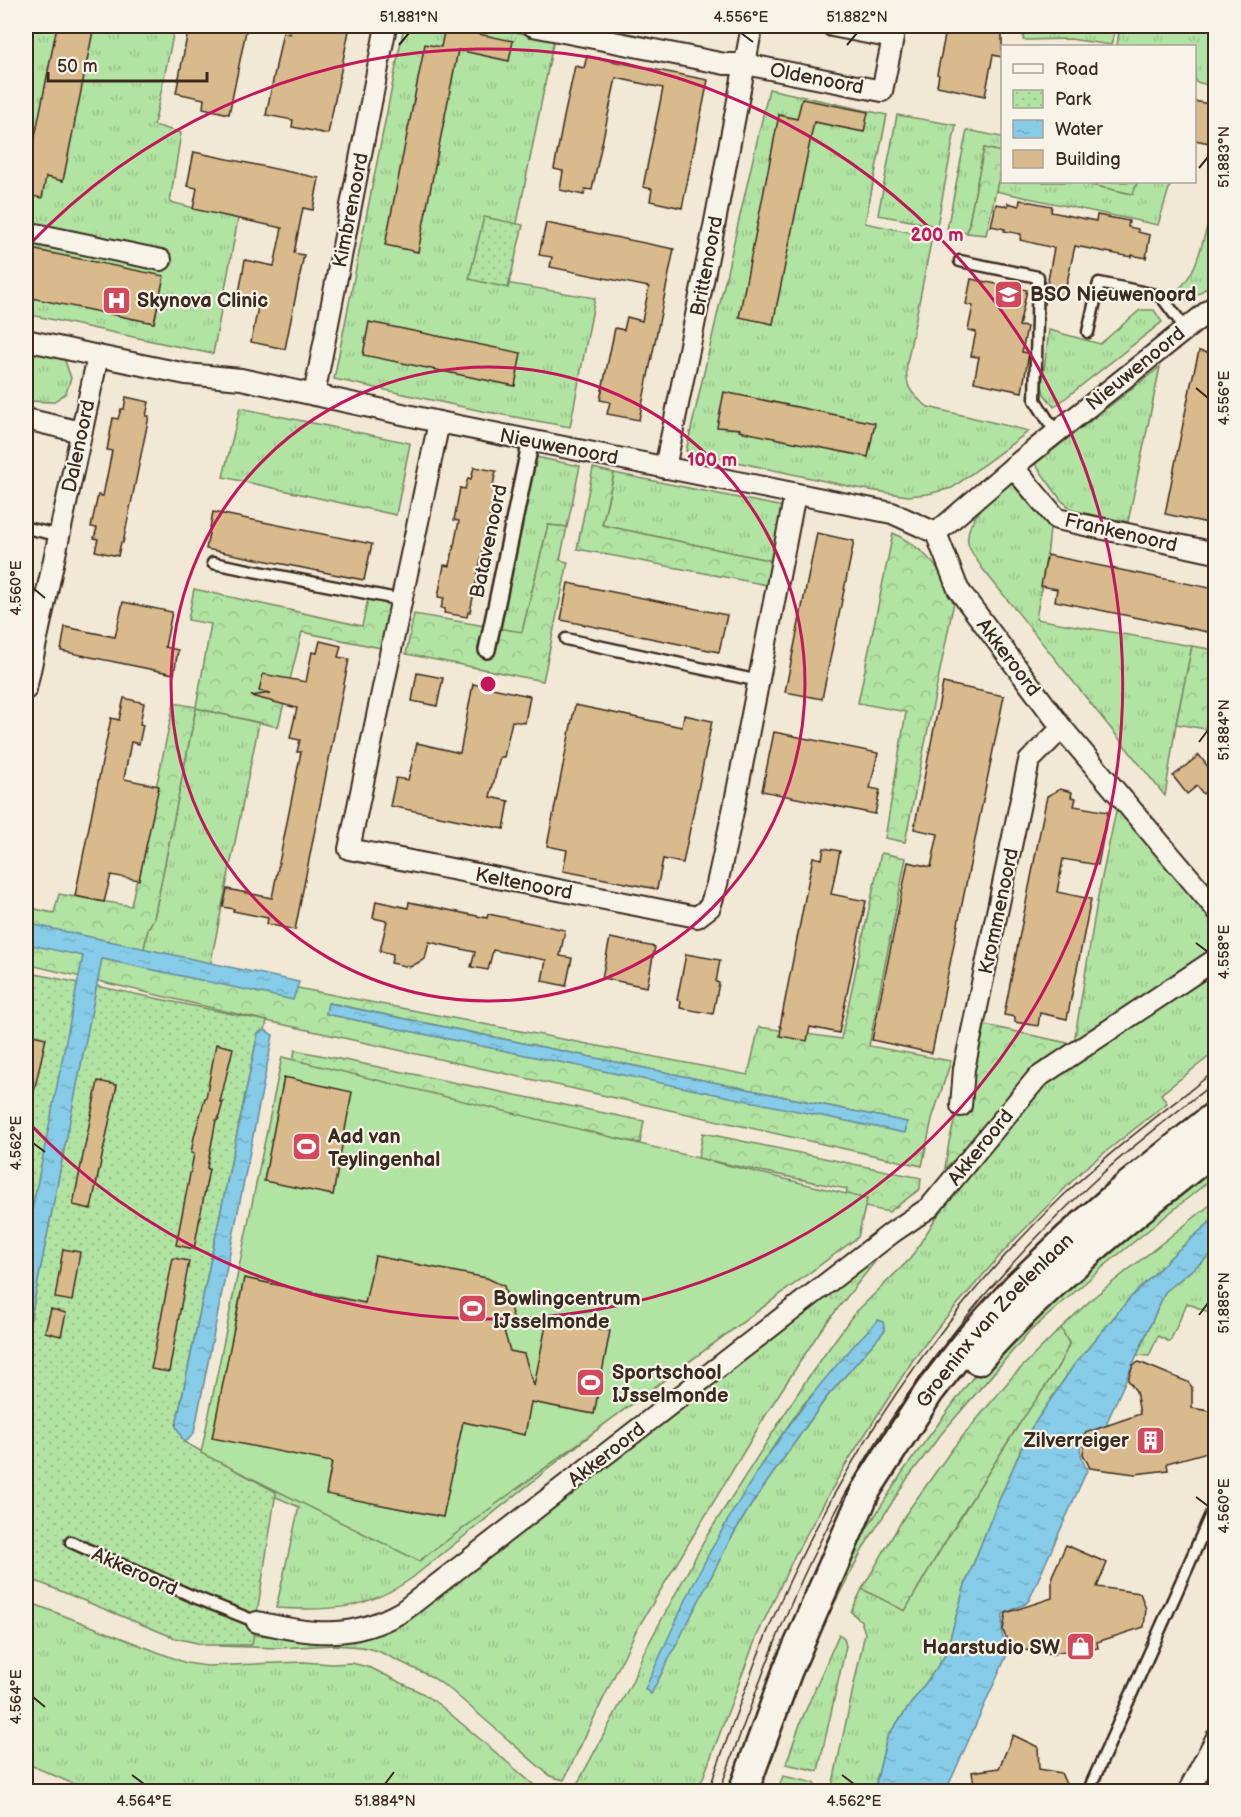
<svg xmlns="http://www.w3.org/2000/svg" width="1241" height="1817" viewBox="0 0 1241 1817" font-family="'Balsamiq Sans',sans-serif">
<defs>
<pattern id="grass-tufts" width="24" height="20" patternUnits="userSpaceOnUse" patternTransform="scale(1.5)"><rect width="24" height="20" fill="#b1e3a3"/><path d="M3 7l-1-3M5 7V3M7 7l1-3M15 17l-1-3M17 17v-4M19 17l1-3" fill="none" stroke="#99c38c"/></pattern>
<pattern id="forest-crowns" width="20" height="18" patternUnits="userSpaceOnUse" patternTransform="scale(1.5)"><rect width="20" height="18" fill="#b1e3a3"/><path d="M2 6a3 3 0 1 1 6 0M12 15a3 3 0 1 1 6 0" fill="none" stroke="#99c38c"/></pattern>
<pattern id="park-dots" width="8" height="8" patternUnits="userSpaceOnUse" patternTransform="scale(1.5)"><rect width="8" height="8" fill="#b1e3a3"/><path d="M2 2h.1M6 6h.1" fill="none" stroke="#99c38c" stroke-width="1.8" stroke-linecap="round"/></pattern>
<pattern id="water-ripples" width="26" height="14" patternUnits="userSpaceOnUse" patternTransform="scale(1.5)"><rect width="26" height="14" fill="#86cbe7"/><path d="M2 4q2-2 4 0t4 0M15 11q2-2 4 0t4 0" fill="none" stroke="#75aec6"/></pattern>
</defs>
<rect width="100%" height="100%" fill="#f1e8d6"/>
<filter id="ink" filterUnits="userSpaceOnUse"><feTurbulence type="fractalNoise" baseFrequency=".0167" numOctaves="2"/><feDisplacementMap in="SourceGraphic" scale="12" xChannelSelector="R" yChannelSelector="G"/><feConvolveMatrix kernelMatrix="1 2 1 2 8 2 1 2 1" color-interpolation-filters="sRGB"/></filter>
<g filter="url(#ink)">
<g fill="url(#grass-tufts)" stroke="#768660" stroke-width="1.5" fill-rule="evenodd">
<polygon points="33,26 175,26 154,125 181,133 170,202 238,219 213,354 26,314 26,63"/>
<polygon points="404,26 479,26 554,39 505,283 595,298 570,427 482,411 334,379"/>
<polygon points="1025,26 1116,26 1111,45 1070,39 1023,40"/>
<polygon points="1121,26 1215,26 1215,86 1195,82 1194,46 1117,46 1119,31"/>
<path d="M769 89 887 115 865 223 932 237 907 363C905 386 909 393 928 407L1029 431 952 488 928 494 908 496 857 488 686 451Z"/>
<polygon points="897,115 956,125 937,226 878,215"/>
<polygon points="967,130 1002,137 1002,152 984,148 967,233 947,229"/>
<polygon points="1001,164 1002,182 1078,182 1133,194 1137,182 1171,182 1158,225 995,191"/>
<path d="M1207 227 1215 229V281L1188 302 1178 290C1196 273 1200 251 1207 227Z"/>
<polygon points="1140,310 1154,310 1162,322 1054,407 1044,394 1042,386 1049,330 1100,344"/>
<polygon points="26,350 64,358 71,378 66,393 53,402 26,401"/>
<polygon points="1160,367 1128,522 1074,511 1061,500 1035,464"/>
<polygon points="240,408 410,443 396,515 223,477"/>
<polygon points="521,454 580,466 567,527 548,525 522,633 484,626"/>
<polygon points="614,473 784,507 777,562 602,525"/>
<path d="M1011 483 1050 528 1048 549 1036 619 1192 646 1176 724 1165 796 982 568C978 561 969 551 968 543 964 518 994 496 1011 483Z"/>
<polygon points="196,708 259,723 209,971 142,958 148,929 154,918"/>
<polygon points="1118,802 1172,868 1211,921 1215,928 1215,948 1074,1043 1098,896"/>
<path d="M1215 967V1052L1161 1094 1167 1103 1084 1169 1012 1242 943 1321 913 1360 846 1464 795 1555 756 1638 698 1791 573 1792 632 1682 643 1654 708 1534 805 1382 853 1315 910 1259 940 1212 1031 1095 1045 1082ZM878 1321 885 1330 826 1398 753 1502 731 1538 651 1693 760 1466 802 1406Z"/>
<polygon points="1215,1157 1215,1176 1103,1267 1028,1333 942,1433 907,1479 865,1545 831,1610 803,1668 825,1608 864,1533 904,1470 973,1377 1044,1303"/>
<path d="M1215 1201V1218L1176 1252 1130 1298 1074 1365 1028 1433 991 1519 965 1585 945 1656 887 1737 874 1791 831 1792 865 1633 861 1621 851 1612 862 1589 905 1610C940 1547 979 1487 1018 1426 1035 1399 1057 1374 1069 1344L1061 1328 1094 1297Z"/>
<polygon points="904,1225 820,1331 770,1408 636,1631 564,1780 550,1776 452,1691 432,1677 378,1651 362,1647 334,1645 279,1648 219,1646 224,1629 253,1635 313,1638 365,1633"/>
<polygon points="1215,1251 1215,1315 1187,1303 1170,1342 1158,1336 1149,1356 1137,1355 1165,1292"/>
<path d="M683 1361 412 1578C367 1610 330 1611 276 1608L299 1507 208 1467 218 1437Z"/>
<polygon points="26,1601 186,1663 207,1666 303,1662 332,1664 352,1663 371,1668 422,1693 441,1706 541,1791 89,1791 26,1763"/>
<polygon points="839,1634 844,1638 846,1646 818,1771 786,1764 801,1721"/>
<polygon points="783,1776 815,1783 813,1791 777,1791"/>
</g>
<g fill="url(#forest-crowns)" stroke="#768660" stroke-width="1.5" fill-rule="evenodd">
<polygon points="984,148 1002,152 1002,164 986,235 967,233"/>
<polygon points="1078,182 1137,182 1133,194"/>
<polygon points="593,468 614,473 602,525 777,562 772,586 577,549"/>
<polygon points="548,525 567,527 560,560 568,562 543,681 406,654 414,614 522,632"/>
<path d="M893 533C925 549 935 565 956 592L905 842 885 838 906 712 858 703Z"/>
<path d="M194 589 362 626 368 599 395 605 386 649 302 632 278 727 196 708 154 918 148 929 142 958 748 1075 759 1027 841 1039 881 853 906 858 869 1046 951 1061 932 1119 922 1166 267 1021 26 964V907L54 913 59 894 131 906 174 703 196 707 211 624 188 620ZM329 1003 907 1122 905 1132 326 1014Z"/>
<polygon points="1192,646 1215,650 1215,676 1205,729 1176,724"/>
<polygon points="985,1025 1072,1044 973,1143 945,1168 949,1142 958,1106 966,1106"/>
<polygon points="295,1050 644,1121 640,1143 291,1073"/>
<polygon points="703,1133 921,1178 920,1189 889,1212 845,1203 847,1189 698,1158"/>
<path d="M1061 1328 1069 1344C1057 1374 1035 1399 1018 1426 979 1487 940 1548 905 1611L862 1589 905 1515 953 1448 1013 1376Z"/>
</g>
<g fill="url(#park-dots)" stroke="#768660" stroke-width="1.5">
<polygon points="484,217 523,225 508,288 469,279"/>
<polygon points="26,972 79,983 26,1240"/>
<polygon points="96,986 267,1021 265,1030 258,1033 176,1426 184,1442 276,1492 252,1645 206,1645 175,1638 26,1577 26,1342"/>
</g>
<polygon fill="#b1e3a3" stroke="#768660" stroke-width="1.5" points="282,1057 867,1199 858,1237 419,1561 201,1453"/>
<g fill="url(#water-ripples)" stroke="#688b97" stroke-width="1.5">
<polygon points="26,923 299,982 293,1000 102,959 26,1342 26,1240 83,956 26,944"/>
<polygon points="328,1003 907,1122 905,1133 326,1014"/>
<polygon points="265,1030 273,1035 194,1433 188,1440 184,1442 176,1426 258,1033"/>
<path d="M1215 1218V1251L1165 1292 1107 1422 1108 1425 1082 1435C1079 1447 1080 1456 1086 1468H1088L1029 1600 1025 1604 1003 1614C1002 1627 1000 1639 1009 1650L949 1784 928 1791 874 1792 887 1737 945 1656 965 1585 991 1519 1028 1433 1074 1365 1130 1298 1176 1252Z"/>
<path d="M878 1320 883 1322 885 1330 826 1398 753 1502 731 1538 651 1694 645 1689C668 1640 689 1588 716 1541 760 1461 814 1385 878 1320Z"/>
</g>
<g fill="#d8ba8c" stroke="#3b2a1e" stroke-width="1.5">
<polygon points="57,26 94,26 63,181 46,177 42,198 26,195 26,182"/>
<polygon points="189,26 247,26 229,114 203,108 204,99 176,93"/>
<polygon points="291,26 350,26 328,134 292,127 293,120 266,115 283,32 290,34"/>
<polygon points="947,26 1002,26 1002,57 993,55 985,96 937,86 939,75 937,74"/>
<polygon points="445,27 513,41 509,61 458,50 418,252 385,245 425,44 441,47"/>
<polygon points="587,56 708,80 682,208 650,201 652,189 643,187 663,88 616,78 592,190 585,189 584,195 560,190 563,171 554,169 564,117 575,66 584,68"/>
<polygon points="802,99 868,112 864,132 814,122 773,324 739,317 779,115 797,119"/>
<polygon points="1194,101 1215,105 1215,144 1194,140"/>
<polygon points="194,152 319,178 313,210 303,208 294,253 304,255 285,349 251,342 258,307 237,304 245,260 274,266 282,228 193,209 197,188 187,186"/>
<polygon points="1020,200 1052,206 1051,212 1096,221 1097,215 1129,221 1128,227 1138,229 1138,232 1150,235 1146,258 1132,255 1131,257 1075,246 1063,300 1045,296 1054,248 1020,240 1021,234 1004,231 1005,229 991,226 996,204 1008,206 1008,203 1019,206"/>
<polygon points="546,223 674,249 639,420 607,414 610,402 600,400 615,328 624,330 627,317 642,321 649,287 550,267 552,257 539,255"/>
<polygon points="26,248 164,276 154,323 26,297"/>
<polygon points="971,279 1027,290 1019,326 1027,327 1022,352 1029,353 1022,392 974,382 979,357 971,356 976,332 968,330 973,306 966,304"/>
<polygon points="369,322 521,353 515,386 363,355"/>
<polygon points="1199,351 1215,354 1215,485 1208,523 1165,514 1191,384"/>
<polygon points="724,392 875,423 868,457 739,431 740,429 717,427"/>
<polygon points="126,397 149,402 146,416 149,416 123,543 121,542 118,556 95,551 98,539 94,538 97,528 91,527 98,495 103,496 112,451 107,450 113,418 118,419 121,409 124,409"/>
<polygon points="474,467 496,471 493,485 496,486 470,612 468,612 467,617 444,613 445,609 441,608 444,598 438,597 444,565 450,566 452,555 459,521 454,520 460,488 465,489 468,478 471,479"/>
<polygon points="213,512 372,544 364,580 206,549"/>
<polygon points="817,533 854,541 822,699 785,692"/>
<polygon points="1047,555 1215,589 1215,620 1213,633 1055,601 1057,589 1041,586"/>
<polygon points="568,583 727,615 719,652 561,620"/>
<polygon points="123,602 172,612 165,647 178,650 174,674 61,651 65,627 115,637"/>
<polygon points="320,641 341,646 338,657 349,659 295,930 267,924 268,918 233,911 234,909 223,907 227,889 272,898 301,752 297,752 300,740 290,738 297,708 251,696 271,693 259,691 263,674 306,682 312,652 317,653"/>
<polygon points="417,673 443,678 437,706 412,701"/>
<polygon points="943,683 1004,696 932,1053 872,1040 908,862 931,867 938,834 914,829"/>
<polygon points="473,684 530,696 525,723 512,721 504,757 500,757 490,797 509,801 504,829 390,806 396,778 408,780 417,743 460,753"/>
<polygon points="124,698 144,703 140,724 143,725 139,744 131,742 124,779 159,786 139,880 111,875 104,902 75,896 111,718 119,720"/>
<polygon points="575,705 682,727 684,715 712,721 683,863 663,859 657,889 563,871 567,850 547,846"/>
<polygon points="774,732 878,753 870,788 880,790 875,814 762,791"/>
<polygon points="1199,755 1215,776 1215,783 1203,794 1197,786 1187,794 1173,776"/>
<polygon points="1060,789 1072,792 1071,797 1076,798 1074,806 1108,812 1098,865 1063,859 1057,892 1091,899 1067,1019 1040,1013 1038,1026 1015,1022 1015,1017 1004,1015 1047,796"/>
<polygon points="824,848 840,851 831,894 866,901 839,1033 810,1027 807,1041 780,1036 781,1027 780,1026 813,857 822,859"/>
<polygon points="376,901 408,908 409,902 487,918 488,914 565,930 560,956 572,958 566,986 542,981 546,960 493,950 488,970 471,967 475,952 429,942 425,959 410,967 391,963 393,954 380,951 387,921 373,918"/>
<polygon points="610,938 655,947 647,987 602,978"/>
<polygon points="686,954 720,960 716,982 719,983 713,1014 680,1008 681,1001 677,1000"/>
<polygon points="28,1034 46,1038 33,1096 26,1095 26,1046"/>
<polygon points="216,1044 233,1048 220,1102 223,1102 218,1120 216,1120 207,1168 209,1169 194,1249 176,1245 194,1154 191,1153 194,1137 205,1098 206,1098"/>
<polygon points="284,1077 352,1092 333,1195 264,1181"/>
<polygon points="98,1081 117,1085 91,1209 73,1205"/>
<polygon points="63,1249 80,1252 72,1301 55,1298"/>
<polygon points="375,1256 487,1278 504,1286 514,1321 502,1324 510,1351 524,1354 534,1386 547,1320 554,1320 610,1331 594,1414 531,1402 525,1435 463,1422 443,1517 326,1494 332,1462 212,1438 244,1278 365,1303"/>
<polygon points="173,1258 189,1261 169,1372 151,1369"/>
<polygon points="51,1309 66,1313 61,1336 45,1332"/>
<polygon points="1139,1362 1188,1382 1192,1387 1192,1408 1215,1412 1215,1450 1167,1463 1168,1470 1135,1474 1090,1468 1083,1454 1085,1433 1140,1414 1136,1391 1128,1380 1133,1365"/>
<polygon points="1066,1545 1107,1563 1097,1587 1140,1593 1146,1609 1144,1627 1097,1642 1098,1648 1086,1650 1056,1652 1055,1654 1010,1648 1003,1630 1006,1613 1052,1598 1052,1576"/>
<polygon points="1013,1735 1038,1747 1039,1769 1061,1773 1069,1791 975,1791 972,1772 999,1768"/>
</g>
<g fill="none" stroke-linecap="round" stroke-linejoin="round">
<defs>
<g id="service">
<polyline points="960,261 1038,277 1035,400 1056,433"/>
<polyline points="1088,332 1099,283 1161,296 1185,328"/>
<polyline points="26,528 58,535"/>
<polyline points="213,563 402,600"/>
<polyline points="566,639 759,681"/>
<polyline points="71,1542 192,1596 257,1622"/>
<polyline points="1088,1792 1216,1503"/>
</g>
<polyline id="pedestrian" points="487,650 531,440"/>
<g id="minor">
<polyline points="533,26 725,64 745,64 882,91 893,38 832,26"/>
<polyline points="26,232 161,260"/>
<polyline points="26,340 98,356 186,374 241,379 439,422 892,513 936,533"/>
<polyline points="314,395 386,26"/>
<polyline points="26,419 81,432"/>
<polyline points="439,422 349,849 697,917 710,907 717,884 734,807 795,494"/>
<polyline points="1013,467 1057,519 1216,553"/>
<polyline points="665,468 714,227 752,26"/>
<polyline points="936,533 958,589 1062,728 1216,909"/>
<polyline points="936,533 1013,467 1216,305"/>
<polyline points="26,689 98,356"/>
<polyline points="961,1106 964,1069 1029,761 1062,728"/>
<path d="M257 1622C312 1634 351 1641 403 1611L893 1232 930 1207 1037 1078 1216 959"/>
<polyline points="1188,1792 1216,1739"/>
</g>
<g id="secondary">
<path d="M978 1360C997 1336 1020 1315 1042 1294 1097 1242 1156 1196 1216 1148"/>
<path id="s1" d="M743 1792 787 1672 866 1490 929 1392 971 1338 1018 1286 1068 1238 1123 1190 1216 1115"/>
</g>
</defs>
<use href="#service" stroke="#3b2a1e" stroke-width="15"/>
<use href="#pedestrian" stroke="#3b2a1e" stroke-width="20"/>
<use href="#minor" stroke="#3b2a1e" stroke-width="24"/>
<use href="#secondary" stroke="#3b2a1e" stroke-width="33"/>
<use href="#service" stroke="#f7f3e8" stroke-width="10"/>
<use href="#pedestrian" stroke="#f7f3e8" stroke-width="15"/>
<use href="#minor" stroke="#f7f3e8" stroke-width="20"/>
<use href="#secondary" stroke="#f7f3e8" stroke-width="28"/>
<g stroke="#3b2a1e" stroke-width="1.5">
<path d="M708 1792C734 1721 758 1648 790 1580 858 1436 950 1304 1065 1194 1113 1149 1165 1110 1216 1070"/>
<path d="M719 1792C748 1714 775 1635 811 1560 880 1417 977 1290 1093 1182 1132 1146 1174 1114 1216 1081"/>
</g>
</g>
</g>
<path fill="none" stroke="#3b2a1e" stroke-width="2" d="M741 33 753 42M399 45 409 33M847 45 857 33M1199 168 1208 157M1196 388 1208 398M33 588 45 598M1199 742 1208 730M1196 943 1208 952M33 1143 45 1152M1199 1315 1208 1303M1196 1497 1208 1506M33 1697 45 1707M132 1775 144 1784M842 1775 854 1784M385 1784 394 1772"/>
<g fill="none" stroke="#c2185b" stroke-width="3">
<circle cx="488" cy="684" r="317"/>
<path d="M27 247A635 635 0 1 1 27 1121"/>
</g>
<defs>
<symbol id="school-square" viewBox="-11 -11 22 22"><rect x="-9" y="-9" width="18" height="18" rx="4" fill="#d1495b" stroke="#f7f3e8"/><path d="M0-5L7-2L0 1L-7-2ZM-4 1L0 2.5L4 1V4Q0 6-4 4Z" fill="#fff"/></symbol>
<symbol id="hospital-square" viewBox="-11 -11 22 22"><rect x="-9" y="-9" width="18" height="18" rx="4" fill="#d1495b" stroke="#f7f3e8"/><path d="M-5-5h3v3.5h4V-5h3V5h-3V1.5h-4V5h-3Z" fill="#fff"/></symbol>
<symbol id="stadium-square" viewBox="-11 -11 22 22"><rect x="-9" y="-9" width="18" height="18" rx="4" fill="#d1495b" stroke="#f7f3e8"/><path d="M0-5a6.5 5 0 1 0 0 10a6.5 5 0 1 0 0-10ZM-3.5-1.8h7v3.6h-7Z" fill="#fff"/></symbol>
<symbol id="building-square" viewBox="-11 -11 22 22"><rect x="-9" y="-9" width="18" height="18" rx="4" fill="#d1495b" stroke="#f7f3e8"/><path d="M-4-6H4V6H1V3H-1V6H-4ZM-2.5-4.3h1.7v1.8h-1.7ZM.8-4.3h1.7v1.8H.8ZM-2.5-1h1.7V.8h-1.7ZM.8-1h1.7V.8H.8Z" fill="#fff"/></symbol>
<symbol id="shop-square" viewBox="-11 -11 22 22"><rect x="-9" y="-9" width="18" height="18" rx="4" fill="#d1495b" stroke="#f7f3e8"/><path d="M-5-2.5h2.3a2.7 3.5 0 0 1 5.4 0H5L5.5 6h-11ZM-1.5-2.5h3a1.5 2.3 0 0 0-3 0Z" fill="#fff"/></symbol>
</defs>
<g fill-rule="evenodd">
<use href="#school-square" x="992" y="278" width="33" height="33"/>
<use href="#hospital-square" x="100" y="284" width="33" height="33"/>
<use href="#stadium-square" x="290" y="1130" width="33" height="33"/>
<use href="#stadium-square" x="456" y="1292" width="33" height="33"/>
<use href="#stadium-square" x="574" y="1366" width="33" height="33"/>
<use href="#building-square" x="1134" y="1424" width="33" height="33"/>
<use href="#shop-square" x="1064" y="1630" width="33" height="33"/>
</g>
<g text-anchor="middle" stroke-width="4.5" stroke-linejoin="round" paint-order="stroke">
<g font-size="20" fill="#3b2a1e" stroke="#f7f3e8">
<text transform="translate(817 78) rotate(11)" y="7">Oldenoord</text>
<text transform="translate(350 210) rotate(-79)" y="7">Kimbrenoord</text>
<text transform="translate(706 266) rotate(-79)" y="7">Brittenoord</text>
<text transform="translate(1135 368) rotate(-39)" y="7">Nieuwenoord</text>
<text transform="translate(78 446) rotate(-78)" y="7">Dalenoord</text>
<text transform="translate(559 446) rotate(11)" y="7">Nieuwenoord</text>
<text transform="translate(1121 532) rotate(13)" y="7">Frankenoord</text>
<text transform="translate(488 541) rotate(-78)" y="7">Batavenoord</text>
<text transform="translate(1009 657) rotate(53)" y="7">Akkeroord</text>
<text transform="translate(524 883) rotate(11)" y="7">Keltenoord</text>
<text transform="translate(998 911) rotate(-78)" y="7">Krommenoord</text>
<text transform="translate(980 1147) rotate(-51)" y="7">Akkeroord</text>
<text dy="7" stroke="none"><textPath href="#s1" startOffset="540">Groeninx van Zoelenlaan</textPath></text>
<text transform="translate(606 1454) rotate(-38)" y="7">Akkeroord</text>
<text transform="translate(135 1571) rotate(24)" y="7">Akkeroord</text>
</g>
<g font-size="20" font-weight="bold" fill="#3b2a1e" stroke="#f7f3e8" text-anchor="start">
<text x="1030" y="301">BSO Nieuwenoord</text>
<text x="137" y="307">Skynova Clinic</text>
<text x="328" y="1143">Aad van<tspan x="328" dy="23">Teylingenhal</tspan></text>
<text x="493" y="1305">Bowlingcentrum<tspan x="493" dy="23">IJsselmonde</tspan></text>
<text x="612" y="1379">Sportschool<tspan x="612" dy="23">IJsselmonde</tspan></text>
<text x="1129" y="1447" text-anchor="end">Zilverreiger</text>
<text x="1060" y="1654" text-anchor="end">Haarstudio SW</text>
</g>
</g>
<circle cx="488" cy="684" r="9" fill="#c2185b" stroke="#f7f3e8" stroke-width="3"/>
<g font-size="18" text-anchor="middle" font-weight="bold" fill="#c2185b" stroke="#f7f3e8" stroke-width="4.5" stroke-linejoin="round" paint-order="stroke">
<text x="937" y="241">200 m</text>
<text x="712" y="466">100 m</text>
</g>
<rect width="1241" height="1817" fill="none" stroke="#f7f3e8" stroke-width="66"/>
<rect x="1001" y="45" width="195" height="138" fill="#f7f3e8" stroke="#aca397" stroke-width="1.5"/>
<rect x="1013" y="64" width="30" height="9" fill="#f7f3e8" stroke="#aca397" stroke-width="1.5"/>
<text x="1055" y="75" font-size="18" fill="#3b2a1e">Road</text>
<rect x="1013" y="90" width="30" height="18" fill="url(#park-dots)" stroke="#aca397" stroke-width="1.5"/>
<text x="1055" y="105" font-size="18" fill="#3b2a1e">Park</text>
<rect x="1013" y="120" width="30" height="18" fill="url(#water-ripples)" stroke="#aca397" stroke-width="1.5"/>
<text x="1055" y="135" font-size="18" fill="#3b2a1e">Water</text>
<rect x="1013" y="150" width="30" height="18" fill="#d8ba8c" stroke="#aca397" stroke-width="1.5"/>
<text x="1055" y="165" font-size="18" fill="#3b2a1e">Building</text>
<path d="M48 72v9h159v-9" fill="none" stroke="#3b2a1e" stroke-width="3"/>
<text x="57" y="72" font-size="18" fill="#3b2a1e" stroke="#f7f3e8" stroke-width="4.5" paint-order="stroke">50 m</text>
<rect x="33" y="33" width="1175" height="1751" fill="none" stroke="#3b2a1e" stroke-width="2"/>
<g font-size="15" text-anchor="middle" fill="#3b2a1e">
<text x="409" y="22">51.881°N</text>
<text x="741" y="22">4.556°E</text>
<text x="857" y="22">51.882°N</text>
<text transform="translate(1224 157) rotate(-90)" y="5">51.883°N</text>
<text transform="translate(1224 398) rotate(-90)" y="5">4.556°E</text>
<text transform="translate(16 588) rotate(-90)" y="5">4.560°E</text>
<text transform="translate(1224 730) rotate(-90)" y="5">51.884°N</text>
<text transform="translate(1224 952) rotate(-90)" y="5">4.558°E</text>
<text transform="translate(16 1143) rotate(-90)" y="5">4.562°E</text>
<text transform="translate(1224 1303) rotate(-90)" y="5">51.885°N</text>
<text transform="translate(1224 1506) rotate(-90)" y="5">4.560°E</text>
<text transform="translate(16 1697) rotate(-90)" y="5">4.564°E</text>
<text x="144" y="1806">4.564°E</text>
<text x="385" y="1806">51.884°N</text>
<text x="854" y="1806">4.562°E</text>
</g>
</svg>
